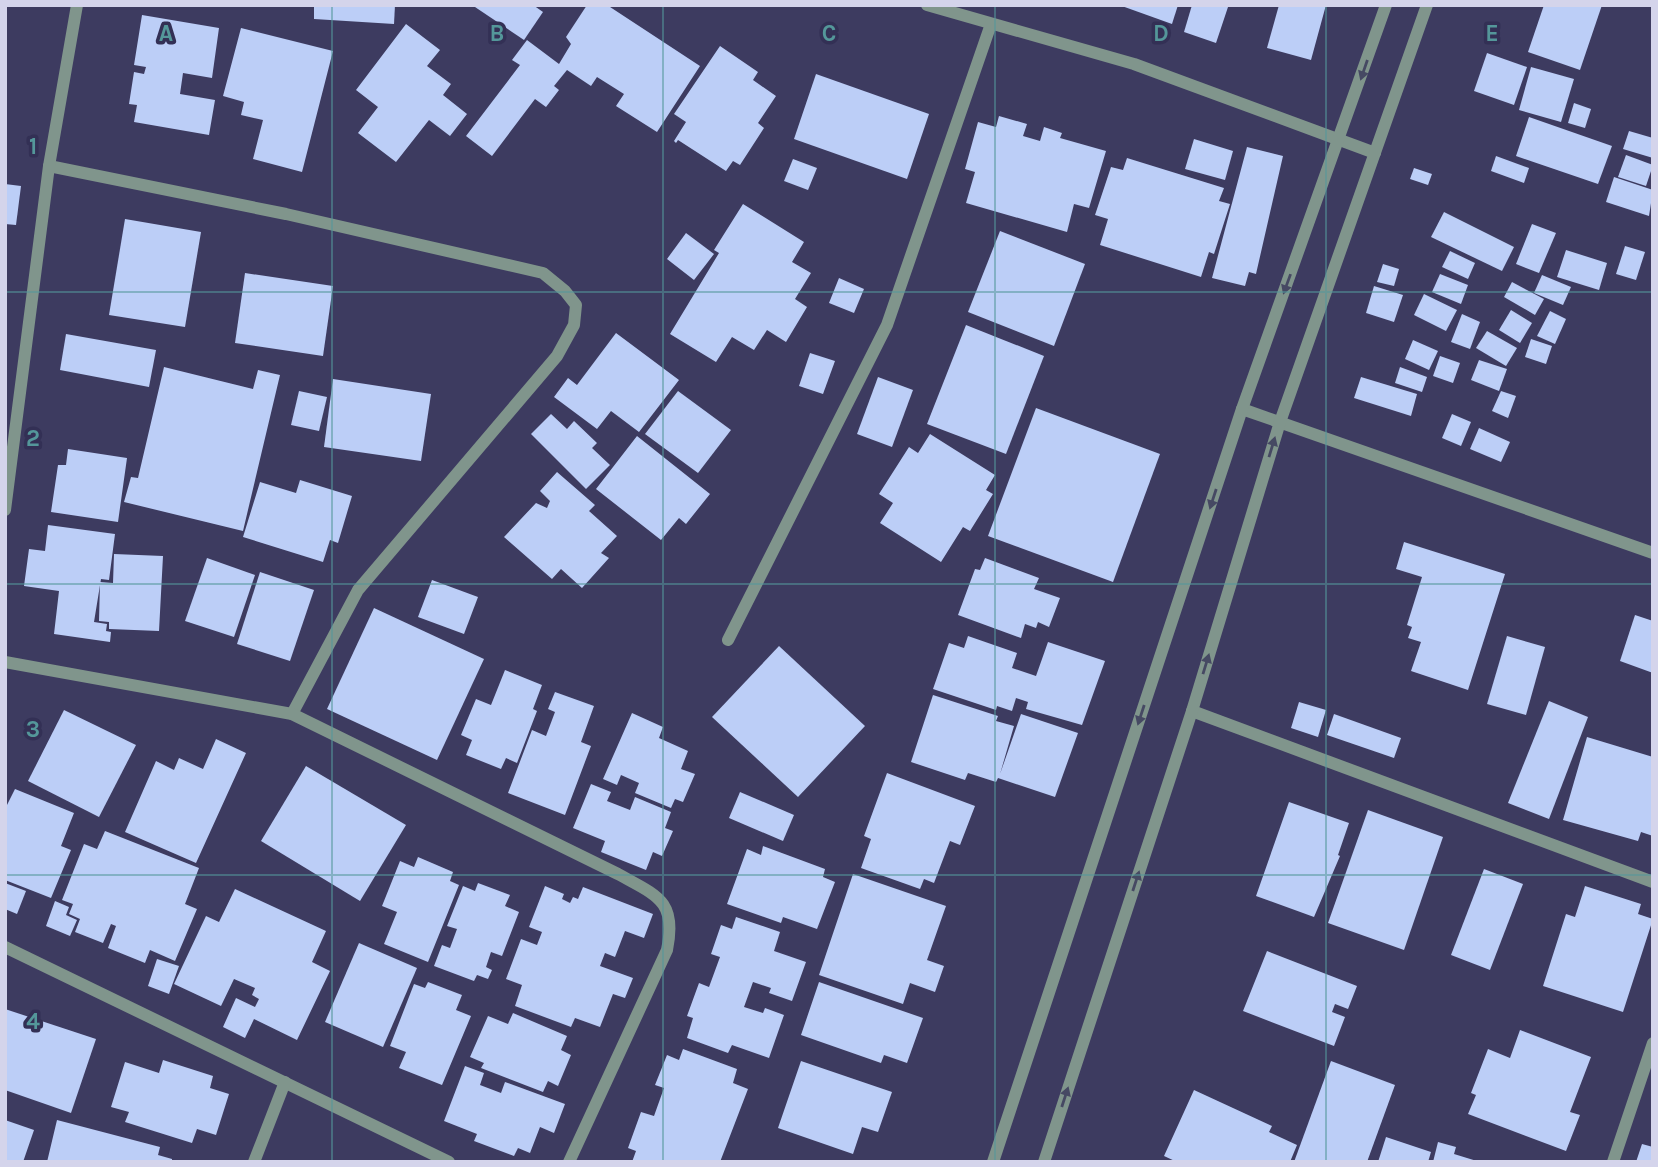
<svg xmlns="http://www.w3.org/2000/svg" width="1658" height="1167" viewBox="0 0 1658 1167" font-family="Karla,sans-serif">
<rect width="100%" height="100%" fill="#3d3b60"/>
<g fill="#bccef7">
<polygon points="314,5 395,5 394,24 314,19"/>
<polygon points="472,5 533,5 543,12 524,40"/>
<polygon points="587,5 607,5 700,66 657,132 616,106 624,94 597,77 591,86 567,70 554,86 559,90 546,107 535,99 492,156 466,136 520,65 512,60 527,40 559,64 571,44 566,37"/>
<polygon points="1119,5 1178,5 1172,24"/>
<polygon points="1192,5 1228,7 1216,43 1184,32"/>
<polygon points="1279,5 1326,5 1311,60 1267,48"/>
<polygon points="1544,5 1602,5 1580,70 1528,52"/>
<polygon points="142,15 219,28 212,78 183,73 180,94 215,100 209,135 134,122 137,105 129,104 134,72 144,74 146,67 134,65"/>
<polygon points="406,24 440,50 427,66 451,84 443,95 467,114 450,136 429,120 396,162 358,133 378,107 356,90"/>
<polygon points="241,28 333,51 302,172 253,159 263,120 241,115 244,102 223,96"/>
<polygon points="720,46 758,72 753,80 776,96 758,123 764,128 740,165 733,161 726,171 678,140 676,143 674,141 686,122 674,114"/>
<polygon points="1487,53 1527,67 1514,105 1474,91"/>
<polygon points="1531,67 1574,79 1561,122 1519,110"/>
<polygon points="816,74 929,114 907,179 794,139"/>
<polygon points="1574,103 1591,109 1585,128 1568,123"/>
<polygon points="999,116 1027,124 1023,136 1040,141 1044,127 1062,133 1060,138 1106,151 1089,208 1074,204 1067,232 966,203 975,172 965,169 978,122 996,127"/>
<polygon points="1529,117 1612,146 1598,184 1516,156"/>
<polygon points="1629,131 1653,138 1653,158 1623,149"/>
<polygon points="1194,139 1233,151 1225,180 1185,169"/>
<polygon points="1247,147 1283,156 1256,274 1249,272 1245,286 1212,278"/>
<polygon points="1626,155 1653,165 1646,186 1618,177"/>
<polygon points="1496,156 1529,168 1524,183 1491,171"/>
<polygon points="1127,158 1224,188 1219,201 1230,204 1214,254 1209,252 1201,277 1100,245 1108,219 1095,215 1111,167 1123,170"/>
<polygon points="793,159 817,168 808,190 784,181"/>
<polygon points="1414,168 1432,174 1428,185 1410,179"/>
<polygon points="1614,177 1653,190 1649,216 1606,202"/>
<polygon points="5,184 21,186 16,225 5,224"/>
<polygon points="743,204 804,242 792,262 811,273 795,299 807,307 786,342 767,330 754,350 732,337 716,362 670,334 719,253 714,250"/>
<polygon points="1444,212 1514,247 1502,271 1431,237"/>
<polygon points="125,219 201,232 185,327 109,315"/>
<polygon points="1532,224 1556,233 1539,273 1516,264"/>
<polygon points="1000,231 1085,264 1054,346 968,312"/>
<polygon points="686,233 714,254 694,280 667,259"/>
<polygon points="1625,246 1645,252 1636,280 1616,274"/>
<polygon points="1566,250 1607,263 1599,290 1557,277"/>
<polygon points="1450,251 1475,263 1468,279 1442,267"/>
<polygon points="1383,264 1399,269 1394,286 1377,282"/>
<polygon points="245,273 333,286 323,356 235,343"/>
<polygon points="1440,274 1468,285 1461,304 1432,292"/>
<polygon points="1542,275 1571,287 1563,305 1534,293"/>
<polygon points="839,278 864,289 854,313 829,303"/>
<polygon points="1512,282 1544,299 1535,315 1504,297"/>
<polygon points="1374,286 1403,295 1394,322 1366,313"/>
<polygon points="1424,294 1457,310 1446,331 1414,315"/>
<polygon points="1511,310 1532,323 1520,343 1499,330"/>
<polygon points="1550,311 1566,319 1555,344 1537,336"/>
<polygon points="1462,314 1480,322 1470,349 1451,342"/>
<polygon points="966,325 1044,356 1006,454 927,424"/>
<polygon points="1487,331 1517,348 1506,366 1476,348"/>
<polygon points="616,333 679,380 639,432 611,411 597,429 554,397 568,378 577,385"/>
<polygon points="66,334 156,350 149,387 60,370"/>
<polygon points="1531,339 1552,346 1546,364 1525,357"/>
<polygon points="1413,340 1438,351 1429,370 1405,359"/>
<polygon points="810,353 835,361 823,394 799,386"/>
<polygon points="1440,356 1460,363 1453,383 1433,376"/>
<polygon points="1479,360 1507,369 1499,391 1471,380"/>
<polygon points="164,367 253,389 258,370 280,375 243,531 124,502 131,477 138,478"/>
<polygon points="1400,367 1427,377 1422,392 1395,383"/>
<polygon points="878,377 913,390 892,447 857,434"/>
<polygon points="1361,377 1417,394 1411,416 1354,398"/>
<polygon points="333,379 431,394 421,461 324,447"/>
<polygon points="299,391 327,397 319,431 291,425"/>
<polygon points="678,391 731,430 698,473 645,434"/>
<polygon points="1501,391 1516,396 1508,418 1492,411"/>
<polygon points="1036,408 1160,454 1113,582 988,536"/>
<polygon points="551,414 567,429 574,421 597,443 592,448 610,465 586,489 531,434"/>
<polygon points="1452,414 1471,422 1461,446 1442,438"/>
<polygon points="1479,428 1510,442 1501,462 1470,449"/>
<polygon points="930,434 995,475 986,490 993,494 970,531 963,527 941,562 880,523 893,503 879,494 909,447 918,453"/>
<polygon points="637,436 710,494 686,524 679,518 661,540 596,489"/>
<polygon points="68,449 127,458 118,522 51,512 58,465 66,465"/>
<polygon points="557,472 595,505 589,511 617,536 601,553 609,558 582,588 561,569 552,579 504,537 536,503 547,508 550,501 540,491"/>
<polygon points="300,480 352,496 338,543 330,540 323,562 243,537 260,482 296,493"/>
<polygon points="48,525 115,534 109,580 101,579 94,622 107,624 106,631 111,632 110,642 54,634 59,591 24,586 29,549 45,551"/>
<polygon points="1404,542 1505,574 1468,690 1411,671 1421,642 1408,638 1412,627 1407,625 1422,577 1396,569"/>
<polygon points="114,554 163,556 159,631 109,629 109,622 99,621 100,582 113,583"/>
<polygon points="207,558 255,575 234,637 185,621"/>
<polygon points="985,558 1039,578 1034,589 1060,598 1049,627 1038,622 1036,628 1025,624 1021,638 958,615 975,569 980,570"/>
<polygon points="260,572 314,590 290,661 237,644"/>
<polygon points="432,580 478,597 464,634 418,617"/>
<polygon points="374,608 484,659 437,760 327,709"/>
<polygon points="1635,615 1653,621 1653,673 1620,661"/>
<polygon points="968,636 1017,653 1012,668 1036,676 1048,642 1105,661 1082,725 1026,709 1028,702 1016,698 1012,711 997,706 996,710 933,689 949,643 964,648"/>
<polygon points="1507,636 1545,647 1526,715 1487,704"/>
<polygon points="779,646 865,726 798,797 712,717"/>
<polygon points="505,670 542,685 533,709 537,711 517,763 506,758 501,769 466,755 472,740 461,735 476,699 491,705"/>
<polygon points="555,692 594,706 581,742 591,746 565,815 508,793 532,730 546,736 555,712 548,709"/>
<polygon points="933,695 998,716 996,721 1014,726 1000,774 1021,714 1078,733 1055,797 998,778 996,782 968,773 965,780 911,762"/>
<polygon points="1549,701 1588,717 1549,819 1508,803"/>
<polygon points="1299,702 1326,710 1318,737 1291,728"/>
<polygon points="64,710 136,745 99,817 28,781"/>
<polygon points="632,713 663,727 659,738 688,751 681,769 695,774 683,802 675,799 671,808 635,793 639,783 621,775 617,785 603,779"/>
<polygon points="1334,714 1401,738 1394,758 1327,735"/>
<polygon points="1587,737 1653,757 1653,836 1641,832 1638,841 1563,820"/>
<polygon points="216,739 246,753 196,863 125,832 156,761 174,770 179,758 203,769"/>
<polygon points="306,766 406,825 360,901 261,841"/>
<polygon points="887,773 975,806 960,845 950,841 934,883 924,879 920,889 861,868 871,839 864,836"/>
<polygon points="591,784 611,792 607,801 630,810 635,797 671,812 665,828 673,831 662,856 653,852 646,870 601,852 605,841 573,828"/>
<polygon points="15,789 74,813 61,846 71,850 51,898 5,880 5,809"/>
<polygon points="740,792 794,815 783,841 729,818"/>
<polygon points="1289,802 1349,823 1338,855 1340,856 1314,917 1256,896"/>
<polygon points="1368,810 1443,837 1404,950 1328,923"/>
<polygon points="105,831 199,868 185,904 197,909 175,961 150,950 145,963 108,948 116,926 111,924 103,943 75,932 80,919 69,914 73,904 62,900 84,844 97,849"/>
<polygon points="763,846 825,869 823,877 835,882 817,929 783,917 781,923 727,904 747,849 761,855"/>
<polygon points="418,857 453,872 450,881 459,885 428,962 384,944 397,912 382,906 400,861 414,867"/>
<polygon points="1484,869 1523,884 1490,970 1451,955"/>
<polygon points="853,874 946,906 927,960 944,966 935,992 910,983 903,1004 819,975"/>
<polygon points="5,883 26,891 17,914 5,909"/>
<polygon points="478,883 510,895 505,906 519,912 502,956 491,952 486,967 492,970 488,979 477,975 474,981 434,966 442,945 450,948 457,929 447,926 463,886 475,891"/>
<polygon points="545,886 564,894 562,899 570,903 573,897 578,899 583,887 653,914 644,938 625,931 615,957 605,953 600,966 633,978 625,998 613,994 600,1027 575,1018 571,1027 515,1006 522,985 506,979 521,939 537,945 542,932 529,927"/>
<polygon points="1585,886 1641,904 1638,914 1653,919 1623,1012 1543,986 1566,914 1575,917"/>
<polygon points="235,889 326,931 312,962 330,971 297,1040 254,1019 245,1038 223,1027 236,998 255,1007 259,999 252,995 255,988 234,979 221,1006 174,984 206,916 219,922"/>
<polygon points="55,901 69,907 66,915 77,920 70,936 46,926"/>
<polygon points="736,917 780,932 774,951 806,962 792,1001 769,993 771,988 753,982 744,1007 763,1013 765,1008 784,1015 769,1058 732,1045 728,1053 687,1038 693,1018 687,1016 699,983 709,987 720,957 711,954 721,925 732,929"/>
<polygon points="359,943 417,968 383,1047 325,1022"/>
<polygon points="1267,951 1357,986 1348,1009 1335,1004 1332,1012 1345,1017 1334,1046 1243,1011"/>
<polygon points="157,959 179,966 169,994 148,986"/>
<polygon points="428,982 462,995 456,1010 471,1016 442,1085 399,1068 406,1052 390,1046 414,984 425,988"/>
<polygon points="819,982 923,1018 907,1063 884,1055 881,1063 801,1035"/>
<polygon points="5,1009 96,1039 71,1113 5,1090"/>
<polygon points="513,1013 567,1036 561,1050 571,1055 558,1086 548,1081 543,1092 481,1068 484,1063 470,1057 488,1016 508,1024"/>
<polygon points="1520,1030 1591,1057 1570,1112 1580,1115 1566,1151 1468,1114 1476,1095 1471,1093 1488,1049 1510,1058"/>
<polygon points="683,1049 737,1069 733,1083 748,1089 720,1162 632,1162 636,1151 628,1148 641,1112 654,1116 664,1088 655,1085 667,1055 679,1060"/>
<polygon points="163,1060 213,1076 210,1088 229,1094 216,1135 197,1129 192,1143 125,1122 129,1112 111,1107 125,1062 159,1073"/>
<polygon points="801,1061 892,1092 878,1132 862,1127 853,1154 778,1128"/>
<polygon points="1331,1061 1395,1085 1367,1162 1294,1162"/>
<polygon points="465,1066 484,1073 480,1085 501,1093 505,1082 565,1104 554,1133 540,1127 530,1153 518,1148 514,1156 474,1141 477,1134 444,1121"/>
<polygon points="1194,1090 1272,1126 1269,1132 1297,1145 1290,1162 1177,1162 1164,1156"/>
<polygon points="5,1120 34,1130 23,1162 5,1162"/>
<polygon points="57,1120 160,1147 158,1155 172,1159 172,1162 47,1162"/>
<polygon points="1386,1137 1431,1152 1428,1162 1378,1162"/>
<polygon points="1438,1142 1456,1147 1454,1154 1480,1162 1433,1162"/>
<polygon points="1642,1144 1653,1147 1653,1162 1636,1162"/>
</g>
<g fill="none" stroke-linecap="round" stroke-linejoin="round">
<g stroke="#80958c" stroke-width="12">
<polyline points="927,5 1134,64 1375,153"/>
<polyline points="49,166 286,214 543,273 565,291 576,305 574,325 557,356 358,590 292,714"/>
<polyline points="1242,409 1653,553"/>
<polyline points="5,510 49,166 77,5"/>
<polyline points="728,640 887,325 991,24"/>
<path d="M5 662 292 714 618 874C658 896 677 901 667 950L569 1162"/>
<polyline points="1192,711 1653,882"/>
<polyline points="5,947 449,1162"/>
<polyline points="254,1162 285,1082"/>
<polyline points="993,1162 1242,409 1386,5"/>
<polyline points="1044,1162 1192,711 1280,422 1427,5"/>
<polyline points="1613,1162 1653,1043"/>
</g>
</g>
<defs><path id="oneway-solid" d="M-6-.8H1V-3.2L6.5 0L1 3.2V.8H-6Z" transform="scale(1.75)"/></defs>
<g fill="#464963">
<use href="#oneway-solid" transform="translate(1364 70) rotate(109)"/>
<use href="#oneway-solid" transform="translate(1287 284) rotate(110)"/>
<use href="#oneway-solid" transform="translate(1272 447) rotate(-73)"/>
<use href="#oneway-solid" transform="translate(1213 499) rotate(108)"/>
<use href="#oneway-solid" transform="translate(1206 664) rotate(-73)"/>
<use href="#oneway-solid" transform="translate(1141 715) rotate(108)"/>
<use href="#oneway-solid" transform="translate(1136 881) rotate(-72)"/>
<use href="#oneway-solid" transform="translate(1065 1097) rotate(-72)"/>
</g>
<path fill="none" stroke="#54979a" stroke-width="2" stroke-opacity="0.55" d="M332 5V1162M663 5V1162M995 5V1162M1326 5V1162M5 292H1653M5 584H1653M5 875H1653"/>
<g font-size="23" text-anchor="middle" font-weight="bold" fill="#54979a" stroke="#333055" stroke-width="7" stroke-linejoin="round" paint-order="stroke">
<text x="166" y="41">A</text>
<text x="497" y="41">B</text>
<text x="829" y="41">C</text>
<text x="1161" y="41">D</text>
<text x="1492" y="41">E</text>
<text x="33" y="154">1</text>
<text x="33" y="446">2</text>
<text x="33" y="737">3</text>
<text x="33" y="1029">4</text>
</g>
<rect width="1658" height="1167" fill="none" stroke="#d4d4eb" stroke-width="14"/>
</svg>
